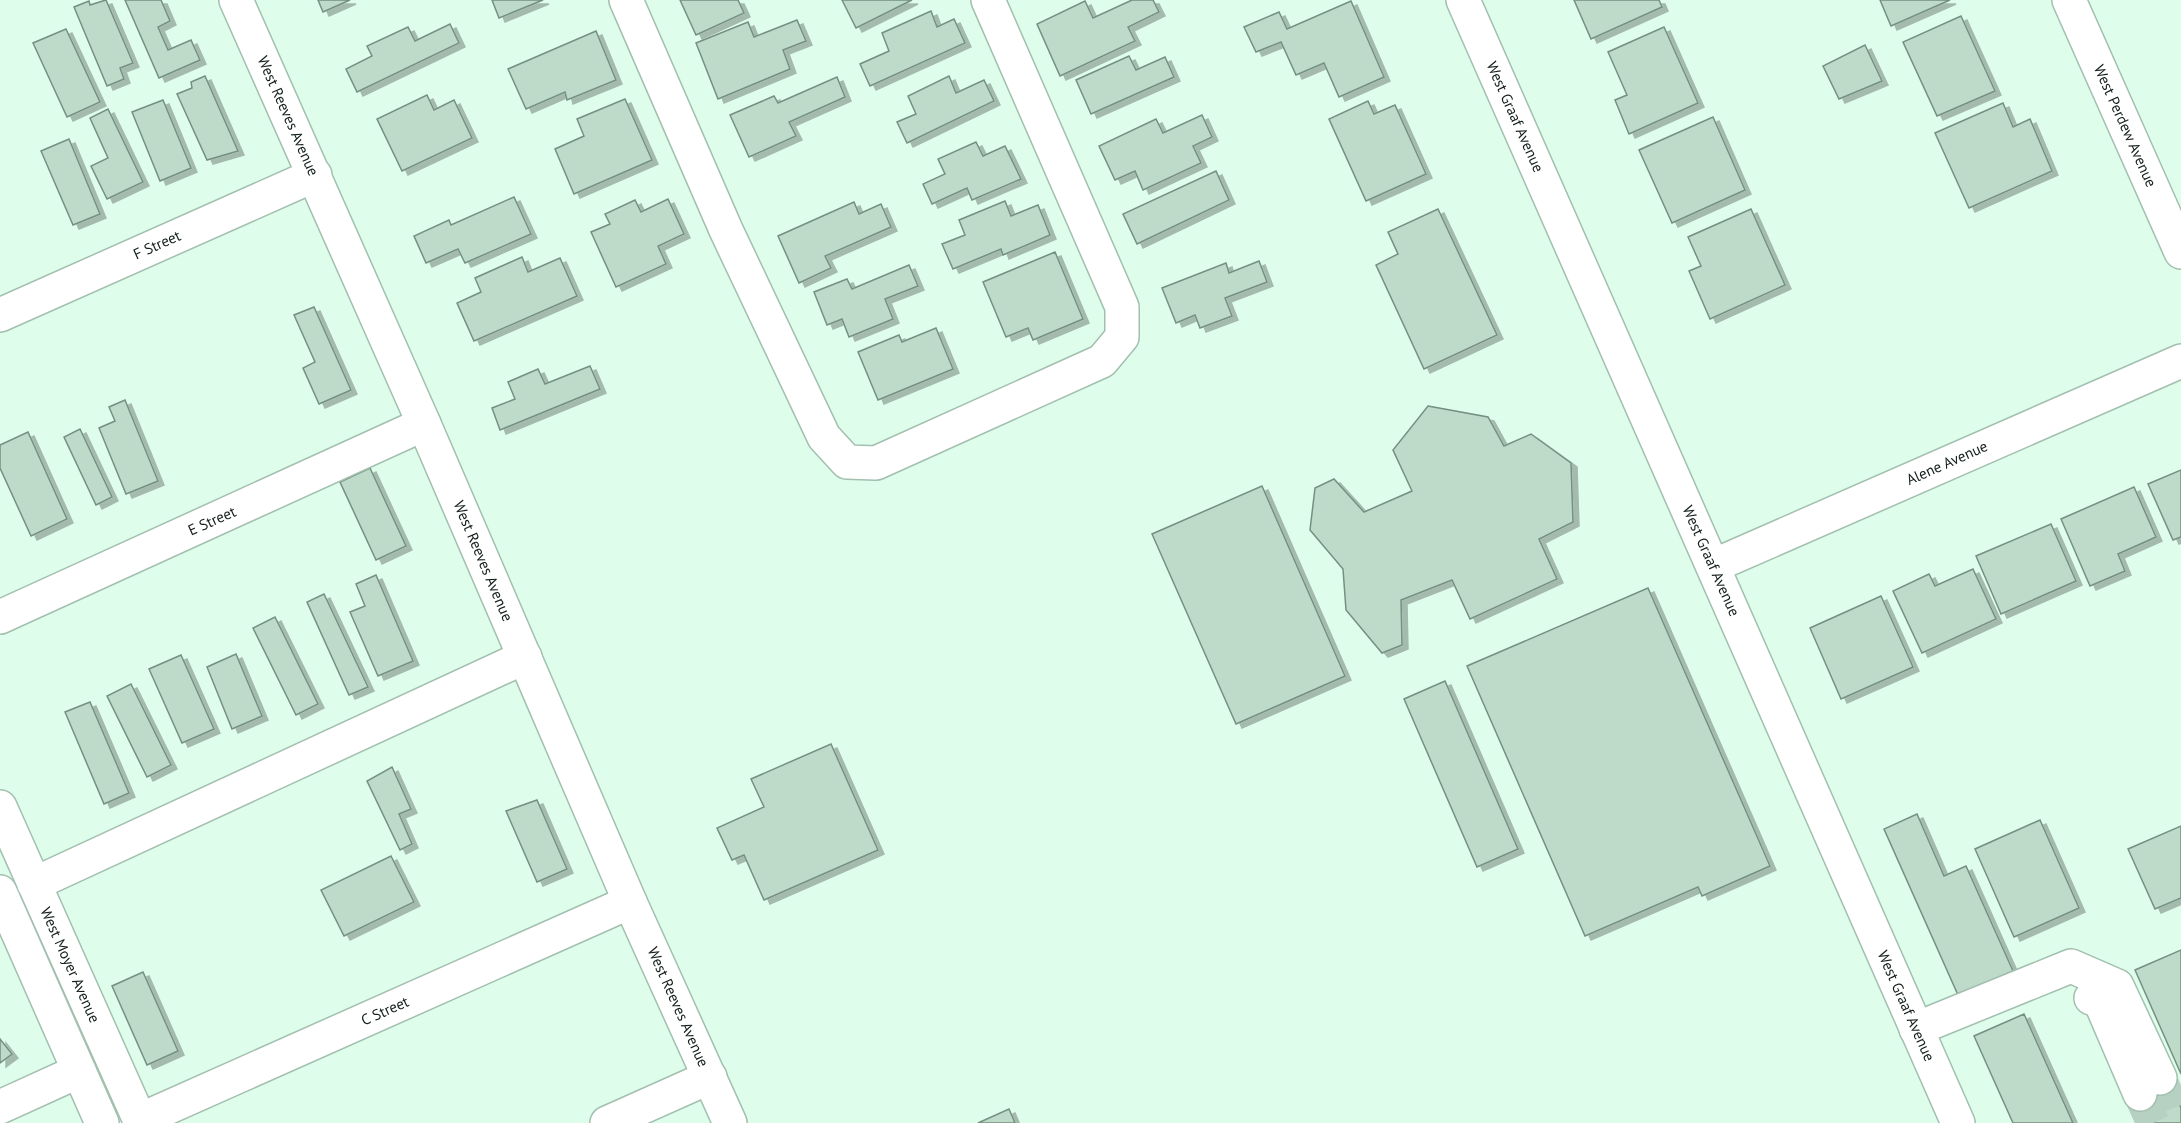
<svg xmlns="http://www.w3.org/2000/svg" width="2181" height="1123" viewBox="0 0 2181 1123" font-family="'PT Sans',sans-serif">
<defs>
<filter id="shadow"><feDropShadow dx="6" dy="4" stdDeviation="0" flood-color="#0004"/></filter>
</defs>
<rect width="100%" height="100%" fill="#dffdeb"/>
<g fill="#bedbca" stroke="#759081" stroke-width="1.5" filter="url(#shadow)">
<polygon points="106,0 133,63 120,68 124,79 107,86 74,7 89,1 90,5"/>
<polygon points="125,0 161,0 170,21 158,27 168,50 191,40 200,60 159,78"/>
<polygon points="318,0 350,0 323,12"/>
<polygon points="492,0 543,0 499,18"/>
<polygon points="680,0 738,0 744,13 696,35"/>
<polygon points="842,0 912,0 856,28"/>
<polygon points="1132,0 1153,0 1159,12 1128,27 1135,41 1060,76 1037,24 1085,1 1093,18"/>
<polygon points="1574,0 1659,0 1662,7 1591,39"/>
<polygon points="1880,0 1950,0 1891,26"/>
<polygon points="1351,1 1384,77 1339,97 1324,63 1296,75 1281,42 1256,52 1244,27 1279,12 1287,29"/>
<polygon points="931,11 937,27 954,19 965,43 870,86 860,64 889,51 882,33"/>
<polygon points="1961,16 1995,91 1937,116 1903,42"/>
<polygon points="797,20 806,41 783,50 790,69 718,99 696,43 748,22 754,37"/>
<polygon points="450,24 459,43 357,92 346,69 372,56 367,46 408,27 415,41"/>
<polygon points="1664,27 1698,103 1629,134 1615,100 1627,95 1608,52"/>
<polygon points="66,29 100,102 67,117 33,43"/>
<polygon points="596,31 616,80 567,100 565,92 526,109 508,69"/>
<polygon points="1865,45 1882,81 1839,99 1823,66"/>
<polygon points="1129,56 1136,70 1165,57 1174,77 1091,114 1076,80"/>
<polygon points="205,76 238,151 207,160 177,94 192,88 191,82"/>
<polygon points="949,76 956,93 984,80 994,101 907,143 897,122 916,114 908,96"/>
<polygon points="837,77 845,97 789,122 796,136 749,157 730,115 774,96 778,103"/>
<polygon points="427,95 434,110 454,100 472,138 402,171 377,119"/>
<polygon points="625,99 652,160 574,194 555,149 584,136 577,119"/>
<polygon points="163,100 191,168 160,181 132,112"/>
<polygon points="1368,101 1374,114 1395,105 1426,174 1366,201 1329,119"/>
<polygon points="2003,103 2013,127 2030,119 2052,171 1969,208 1935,133"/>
<polygon points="108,109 143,182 107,199 91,166 108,158 90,118"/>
<polygon points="1202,115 1212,137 1193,146 1201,163 1143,190 1135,171 1115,180 1099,146 1156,119 1163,133"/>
<polygon points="1713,117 1745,190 1672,223 1639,150"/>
<polygon points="69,139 100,214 73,225 41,151"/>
<polygon points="976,142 983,156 1005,146 1021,179 972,200 967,188 932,204 923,184 945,174 938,159"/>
<polygon points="1216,171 1229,200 1137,244 1123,214"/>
<polygon points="514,197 531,234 465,263 458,249 426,263 414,236 449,220 451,225"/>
<polygon points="668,199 684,234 658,246 666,264 616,287 591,232 610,224 605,214 635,200 641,212"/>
<polygon points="1005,201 1011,216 1038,205 1050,235 1003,255 1001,249 953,269 942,244 965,235 959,220"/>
<polygon points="854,202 859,214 881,204 891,227 825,256 831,268 799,283 778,236"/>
<polygon points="1438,209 1497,335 1424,369 1376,265 1398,254 1388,232"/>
<polygon points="1751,209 1785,285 1710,319 1689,271 1701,266 1688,237"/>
<polygon points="1055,252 1083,319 1033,340 1028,328 1006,337 983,282"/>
<polygon points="522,257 528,272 560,258 577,296 474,341 457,303 481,292 475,278"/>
<polygon points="1259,261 1267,282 1225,298 1232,316 1200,328 1195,315 1176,323 1162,288 1226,263 1229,273"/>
<polygon points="909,265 918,286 885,299 893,319 849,337 842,319 827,325 814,292 847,279 852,289"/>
<polygon points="314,307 351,390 319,404 303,368 315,362 294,315"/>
<polygon points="936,328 953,369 878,400 858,352 899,335 902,342"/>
<polygon points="590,366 600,389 500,430 492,408 515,399 508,382 538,369 545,384"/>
<polygon points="125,400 158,481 126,494 99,428 115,421 109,407"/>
<polygon points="1428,406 1488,417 1504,446 1531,434 1571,463 1573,522 1539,539 1557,579 1470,619 1452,580 1401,600 1402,645 1382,653 1346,610 1343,569 1310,530 1315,488 1334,479 1364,512 1412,491 1393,450"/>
<polygon points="80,429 112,497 96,505 64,437"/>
<polygon points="28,432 67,519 31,536 0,468 0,445"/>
<polygon points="370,468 406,546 376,560 340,482"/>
<polygon points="2181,470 2181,537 2173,540 2148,484"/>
<polygon points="1262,486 1345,676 1236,724 1152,534"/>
<polygon points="2134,487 2156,537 2118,554 2125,571 2090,586 2061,519"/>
<polygon points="2051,524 2076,581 2001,614 1976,556"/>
<polygon points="1973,569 1996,619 1922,653 1893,591 1929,574 1935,586"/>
<polygon points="376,575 413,661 378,676 350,612 365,606 356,584"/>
<polygon points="1648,588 1770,866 1702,896 1698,887 1585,936 1467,666"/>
<polygon points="324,594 368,687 349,695 307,602"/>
<polygon points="1881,596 1913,667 1841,699 1810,628"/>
<polygon points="275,617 318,704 296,715 253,628"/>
<polygon points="236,654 262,716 232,729 207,667"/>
<polygon points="181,655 214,729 182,743 149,669"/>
<polygon points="1445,681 1518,849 1477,867 1404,699"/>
<polygon points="131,684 171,765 147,777 107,696"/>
<polygon points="90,702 129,793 104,804 65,712"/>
<polygon points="831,744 878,850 764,900 744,855 732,860 717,828 764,807 751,779"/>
<polygon points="392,767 411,809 399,814 412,844 400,850 367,781"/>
<polygon points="537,800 567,869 537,882 506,811"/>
<polygon points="1917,814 1944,876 1966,866 2013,971 1958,995 1884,829"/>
<polygon points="2040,820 2079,908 2014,937 1975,849"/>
<polygon points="2181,826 2181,898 2155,909 2128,849"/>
<polygon points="391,856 414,902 344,936 321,890"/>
<polygon points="2181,950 2181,1074 2135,970"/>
<polygon points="143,972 178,1051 147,1065 112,986"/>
<polygon points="2024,1014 2073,1123 2013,1123 1974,1036"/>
<polygon points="0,1039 12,1054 0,1063"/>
<polygon points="2171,1086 2181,1108 2181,1123 2136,1123 2128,1105"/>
<polygon points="1009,1109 1015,1123 978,1123"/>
</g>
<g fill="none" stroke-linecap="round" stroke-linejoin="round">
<g stroke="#b6d1c1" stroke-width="33" stroke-dasharray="33 16" stroke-linecap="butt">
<polyline points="2160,1078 2179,1123"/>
<polyline points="2140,1094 2153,1123"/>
</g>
<defs>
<g id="minor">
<polyline points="236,0 424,424 630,902 730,1123"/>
<polyline points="626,0 726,230 824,437 847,462 876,463 1102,361 1122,337 1122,307 988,0"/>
<polyline points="1463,0 1958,1123"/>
<polyline points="2069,0 2181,252"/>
<polyline points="0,315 315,175"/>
<polyline points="1713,566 2181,361"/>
<polyline points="0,617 424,424"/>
<polyline points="0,807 141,1123"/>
<polyline points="34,884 525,657"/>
<polyline points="0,892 102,1123"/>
<polyline points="2091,998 2100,1001 2140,1094"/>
<polyline points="1916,1029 2071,966 2117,986 2160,1078"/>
<polyline points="0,1107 79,1071"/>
<polyline points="140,1120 630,902"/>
<polyline points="607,1123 710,1077"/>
</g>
</defs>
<use href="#minor" stroke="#a2bfaf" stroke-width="36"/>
<use href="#minor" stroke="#fff" stroke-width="33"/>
</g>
<g text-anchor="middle" stroke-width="5" stroke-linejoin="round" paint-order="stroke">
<g font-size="15" fill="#141f19" stroke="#fff">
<text transform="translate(288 116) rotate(66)" y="5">West Reeves Avenue</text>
<text transform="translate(1515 117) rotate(66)" y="5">West Graaf Avenue</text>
<text transform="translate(2125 126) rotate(66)" y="5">West Perdew Avenue</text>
<text transform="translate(157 245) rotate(-24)" y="5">F Street</text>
<text transform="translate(1947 463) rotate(-24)" y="5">Alene Avenue</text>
<text transform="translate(212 521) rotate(-24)" y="5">E Street</text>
<text transform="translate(483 561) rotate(67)" y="5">West Reeves Avenue</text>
<text transform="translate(1711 561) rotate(66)" y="5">West Graaf Avenue</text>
<text transform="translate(70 965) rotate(66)" y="5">West Moyer Avenue</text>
<text transform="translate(1906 1006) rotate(66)" y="5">West Graaf Avenue</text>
<text transform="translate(678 1007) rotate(66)" y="5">West Reeves Avenue</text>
<text transform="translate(385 1011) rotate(-24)" y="5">C Street</text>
</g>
</g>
</svg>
